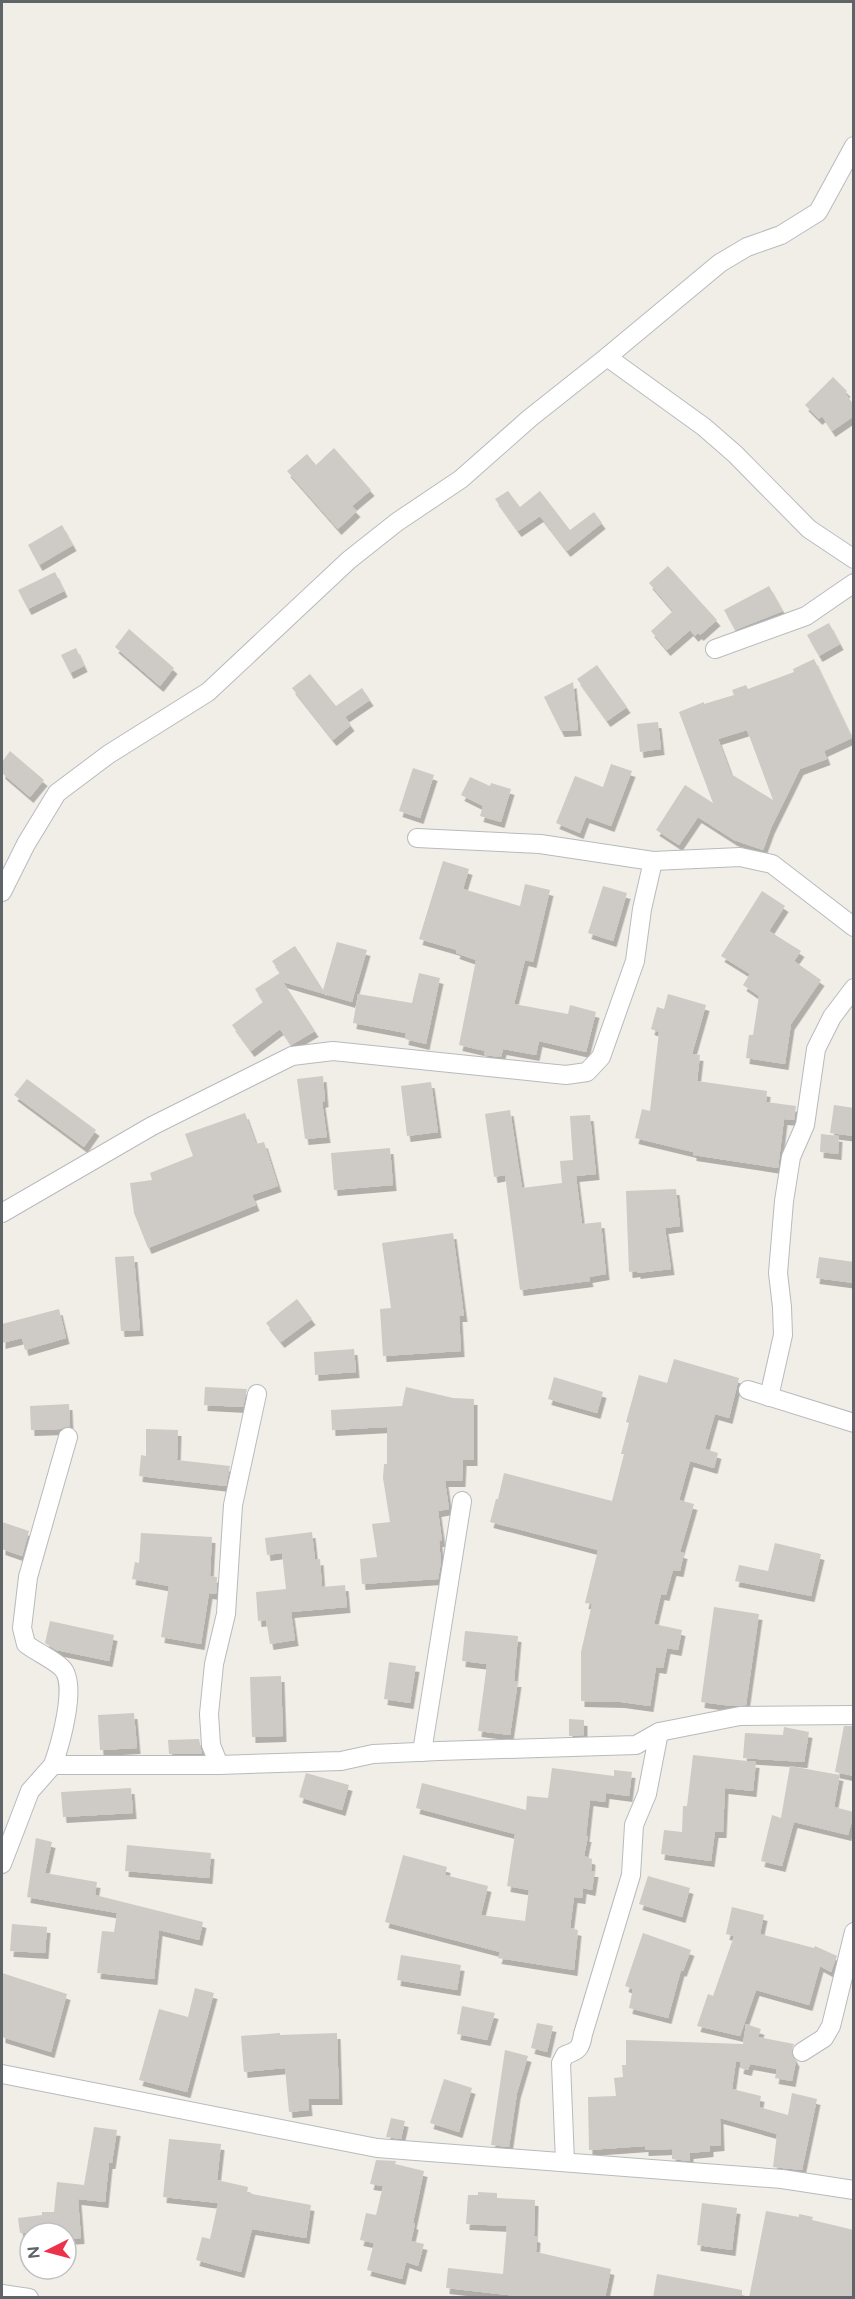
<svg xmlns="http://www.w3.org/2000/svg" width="855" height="2299" viewBox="0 0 855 2299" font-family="Figtree,sans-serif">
<defs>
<filter id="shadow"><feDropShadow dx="3.5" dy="6" stdDeviation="0" flood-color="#0004"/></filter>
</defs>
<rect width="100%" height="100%" fill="#f1ede7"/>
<g fill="#cecac6" fill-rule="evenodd" filter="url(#shadow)">
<polygon points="833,377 847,391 845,393 854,405 854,416 832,431 822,416 819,419 805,405"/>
<polygon points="334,448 371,490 352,506 357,511 338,529 287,471 307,454 316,465"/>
<polygon points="508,491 520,507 540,491 570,530 594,512 602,523 567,551 540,516 518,531 495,499"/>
<polygon points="62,525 73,545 39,565 28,545"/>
<polygon points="668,566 717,620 700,635 698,633 695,636 690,630 667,650 651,631 673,611 649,583"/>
<polygon points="55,572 64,591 28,609 18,590"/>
<polygon points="769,586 783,611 735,630 724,610"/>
<polygon points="829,623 840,644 819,656 807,635"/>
<polygon points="129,629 174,668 160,686 115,647"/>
<polygon points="76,648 84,666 70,673 61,655"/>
<path d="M814 659 852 738 824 751 827 759 800 769 771 828 763 850 734 840 698 817 679 845 656 830 685 785 713 803 679 712 704 702V704L734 695 732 690 746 685 748 689 794 672 793 669ZM747 730 773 800 731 774 718 739Z"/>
<polygon points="597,665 627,707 607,721 577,679"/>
<polygon points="310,674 336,706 362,688 370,700 345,717 351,725 333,740 292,688"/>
<polygon points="573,682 578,730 561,731 544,697"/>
<polygon points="658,722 661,749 640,752 637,724"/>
<polygon points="10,751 44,780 30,797 2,773 2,762"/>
<polygon points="611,764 632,771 611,826 586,817 580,833 556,823 575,776 603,787"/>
<polygon points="413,768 434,775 420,818 399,811"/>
<polygon points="470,777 490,786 491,783 511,789 501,822 480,816 483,806 461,795"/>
<polygon points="443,861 469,869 463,889 520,906 525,884 550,890 533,962 525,960 514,1004 568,1014 570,1005 596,1012 586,1052 539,1041 536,1055 503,1049 501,1057 484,1055 485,1051 459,1045 476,960 456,953 457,950 419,939"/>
<polygon points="603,886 627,893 613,941 588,933"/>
<polygon points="762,891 785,906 769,931 801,951 794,961 821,980 791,1024 785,1064 746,1058 749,1035 753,1035 759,996 743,985 750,974 721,956"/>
<polygon points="337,942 367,950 352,1002 283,982 315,1031 291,1045 280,1029 251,1051 232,1025 263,1002 255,989 280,973 272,961 295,946 323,990"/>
<polygon points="419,973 440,978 426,1044 405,1039 406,1033 353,1023 358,994 412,1003"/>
<polygon points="668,994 706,1005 692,1054 700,1055 697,1081 767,1091 766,1102 796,1106 794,1120 784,1119 778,1168 693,1155 693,1152 635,1138 642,1109 650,1111 659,1032 651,1029 657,1007 664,1009"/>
<polygon points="323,1076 325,1101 322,1102 327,1137 305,1139 297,1079"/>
<polygon points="27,1079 96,1130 84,1147 14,1095"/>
<polygon points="431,1082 438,1132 407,1136 401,1086"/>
<polygon points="834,1105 854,1108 854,1136 830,1133"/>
<polygon points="510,1110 522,1188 562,1183 560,1161 573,1160 570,1116 590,1115 596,1174 576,1176 582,1224 601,1222 606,1274 589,1277 590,1281 520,1290 505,1175 494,1177 485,1114"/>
<polygon points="245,1113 256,1144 264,1142 278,1186 252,1195 256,1205 148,1248 134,1213 130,1183 152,1180 150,1173 193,1156 185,1134"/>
<polygon points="821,1134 839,1136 838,1154 820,1152"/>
<polygon points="390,1148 393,1185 334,1190 331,1153"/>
<polygon points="676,1189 680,1226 665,1228 671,1269 637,1273 637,1271 629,1272 626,1191"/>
<polygon points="453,1233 464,1316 459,1316 461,1351 383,1356 380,1309 391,1308 382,1243"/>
<polygon points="134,1256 140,1330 121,1331 115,1257"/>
<polygon points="819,1257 854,1262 854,1283 816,1278"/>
<polygon points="297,1299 312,1319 281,1342 266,1323"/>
<polygon points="59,1309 66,1338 25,1350 22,1338 2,1343 2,1324"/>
<polygon points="354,1349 356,1372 315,1375 314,1352"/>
<polygon points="674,1359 739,1378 729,1418 715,1414 705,1449 718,1453 714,1468 690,1461 679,1500 694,1504 680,1552 684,1553 680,1571 673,1570 666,1595 661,1594 654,1624 682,1630 678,1650 667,1648 663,1668 656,1667 650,1706 621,1702 581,1701 581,1652 592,1604 585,1603 598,1550 490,1522 496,1499 498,1499 504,1473 612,1501 624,1454 621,1454 629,1423 626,1422 639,1375 667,1383"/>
<polygon points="554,1377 603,1392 597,1413 548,1399"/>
<polygon points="205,1387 247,1389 243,1407 204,1405"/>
<polygon points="406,1387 453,1398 474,1399 474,1460 463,1460 462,1481 445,1481 449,1509 438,1511 442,1541 439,1541 441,1562 438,1579 362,1584 360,1559 377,1557 372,1524 390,1522 383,1478 384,1464 387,1464 387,1427 332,1430 331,1410 402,1406"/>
<polygon points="69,1404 70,1426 60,1429 31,1430 30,1406"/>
<polygon points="146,1429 178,1430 177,1460 230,1466 226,1486 139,1476 141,1455 146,1456"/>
<polygon points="2,1522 29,1531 22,1556 2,1549"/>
<polygon points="312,1532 315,1560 320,1559 322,1587 345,1585 347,1607 291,1612 295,1640 270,1644 266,1620 258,1621 256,1592 286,1589 282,1553 267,1555 265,1538"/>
<polygon points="141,1533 212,1537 210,1576 217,1577 216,1594 209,1593 201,1644 161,1637 169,1586 132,1579 135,1562 139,1563"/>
<polygon points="775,1543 821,1554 811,1596 735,1581 739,1565 768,1571"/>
<polygon points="714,1607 759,1614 746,1705 732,1706 701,1702"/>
<polygon points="50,1621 114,1635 109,1661 56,1650 45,1643"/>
<polygon points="465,1631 518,1636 514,1681 518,1681 510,1735 478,1731 487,1664 462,1661"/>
<polygon points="389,1662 416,1666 410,1703 384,1699"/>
<polygon points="281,1676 283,1736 252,1737 250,1677"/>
<polygon points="134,1713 137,1748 100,1750 98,1715"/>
<polygon points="569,1719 584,1720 584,1735 569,1736"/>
<polygon points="844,1726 854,1726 854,1776 835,1772"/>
<polygon points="784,1727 809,1732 804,1762 743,1758 745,1733 783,1735"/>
<polygon points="199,1739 202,1754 169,1754 168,1740"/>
<polygon points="693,1755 756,1762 753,1791 725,1788 723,1832 715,1832 711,1861 661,1854 664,1830 682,1832 683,1806 687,1806"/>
<polygon points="790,1766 840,1775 834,1807 854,1812 854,1814 848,1835 794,1822 782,1866 761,1861 772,1815 781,1818"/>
<polygon points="552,1768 614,1776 614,1770 632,1772 629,1796 606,1793 605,1802 590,1800 586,1836 588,1836 584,1856 592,1859 591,1871 595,1871 592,1890 583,1888 582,1898 574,1897 570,1928 578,1930 574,1970 498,1958 500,1952 385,1922 403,1855 447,1867 445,1875 488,1886 481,1915 525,1921 529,1890 507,1886 515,1834 416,1808 422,1783 526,1810 527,1796 548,1798"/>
<polygon points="306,1773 349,1785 342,1810 299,1797"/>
<polygon points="131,1788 133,1813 63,1817 61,1792"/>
<polygon points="36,1838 52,1842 45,1873 97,1882 95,1895 203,1922 199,1940 159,1930 154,1979 97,1973 102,1931 114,1932 117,1913 27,1897"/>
<polygon points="127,1845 211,1853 209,1878 125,1871"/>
<polygon points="648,1876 690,1888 682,1917 639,1904"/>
<polygon points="732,1907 764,1915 760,1934 814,1948 815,1946 837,1956 831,1972 820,1966 809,2005 756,1990 740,2036 697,2026 708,1994 713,1996 734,1936 726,1934"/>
<polygon points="12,1924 47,1927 45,1953 10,1951"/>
<polygon points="643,1933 691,1950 683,1971 681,1970 668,2018 629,2008 633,1989 625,1986"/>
<polygon points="401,1955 461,1965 457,1990 397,1980"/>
<polygon points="2,1973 67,1994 51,2052 2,2037"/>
<polygon points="195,1988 214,1993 187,2092 139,2080 159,2009 188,2017"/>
<polygon points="462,2006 495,2013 487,2040 457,2034"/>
<polygon points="537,2023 553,2026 547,2052 531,2048"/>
<polygon points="746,2024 761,2029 758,2037 794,2044 791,2052 796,2061 792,2081 775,2078 777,2069 750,2064 748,2070 740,2068 741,2062 736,2061 732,2089 761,2096 759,2107 788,2115 792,2093 817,2099 802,2170 773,2167 777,2134 720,2118 721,2145 710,2146 710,2151 690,2153 690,2161 672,2159 672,2149 645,2150 645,2146 589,2150 588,2097 616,2096 614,2078 623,2077 622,2065 626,2065 626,2040 743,2044"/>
<polygon points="280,2033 280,2035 337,2033 339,2099 308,2099 309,2110 289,2112 285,2068 244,2072 241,2036"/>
<polygon points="505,2050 528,2056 517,2093 509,2147 491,2145"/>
<polygon points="444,2079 472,2088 459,2132 430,2123"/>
<polygon points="391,2118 405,2121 401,2139 386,2137"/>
<polygon points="94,2127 117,2130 112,2163 109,2163 105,2202 78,2199 81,2238 66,2239 66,2233 20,2233 18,2218 42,2215 42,2212 54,2212 57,2182 84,2185"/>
<polygon points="169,2139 221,2144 217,2180 248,2187 247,2193 311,2205 306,2238 252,2229 241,2272 196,2260 202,2237 210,2239 218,2203 163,2197"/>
<polygon points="376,2160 396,2161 395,2164 424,2171 413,2223 415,2224 411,2241 424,2244 418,2266 406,2262 402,2279 367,2270 374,2243 360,2240 366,2213 376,2215 383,2186 370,2184"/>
<polygon points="478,2192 497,2193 497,2198 535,2200 534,2236 537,2237 536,2252 611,2269 605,2298 535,2298 446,2288 448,2268 503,2274 507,2226 466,2224 468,2195 478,2195"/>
<polygon points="702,2203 737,2208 732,2250 697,2245"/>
<polygon points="766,2211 799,2217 799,2214 813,2217 812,2220 854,2230 854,2298 749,2298"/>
<polygon points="657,2274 742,2290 742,2298 653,2298"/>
</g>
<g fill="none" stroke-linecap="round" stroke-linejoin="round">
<defs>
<g id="minor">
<polyline points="607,357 720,263 747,247 781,235 818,212 854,146"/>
<polyline points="715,649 806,616 854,583"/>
<polyline points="417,838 540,844 653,861 740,857 772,864 854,927"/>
<polyline points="2,892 26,844 57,793 109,754 208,692 349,560 397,522 461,479 530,418 607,357 704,427 735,454 809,529 854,559"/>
<polyline points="2,1213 152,1126 292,1056 333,1051 566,1075 587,1072 601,1057 635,961 642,909 653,861"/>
<polyline points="748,1390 854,1423"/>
<polyline points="769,1397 783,1335 782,1307 778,1273 784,1201 791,1157 805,1125 816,1049 832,1017 854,988"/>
<polyline points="422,1752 462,1501"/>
<path d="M53 1765C60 1745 78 1684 62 1668 53 1659 36 1652 26 1644L22 1628 28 1577 68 1437"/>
<polyline points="219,1765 211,1745 209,1714 214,1664 226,1614 233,1505 257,1394"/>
<polyline points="2,1864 30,1791 53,1765 219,1765 341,1761 373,1754 439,1751 636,1745 659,1732 740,1716 854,1715"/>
<polyline points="802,2052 824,2038 831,2026 854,1932"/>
<polyline points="2,2074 377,2148 782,2179 854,2190"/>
<path d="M565 2162 561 2063 565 2055C578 2051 581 2048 583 2034L631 1875 634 1825 647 1794 659 1732"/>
<polyline points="2,2294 29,2298"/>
</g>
</defs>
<use href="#minor" stroke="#b7bbbe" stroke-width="20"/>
<use href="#minor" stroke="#fff" stroke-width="18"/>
</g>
<rect width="855" height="2299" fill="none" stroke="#5e6468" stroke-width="6"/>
<g transform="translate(48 2251) rotate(264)"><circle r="28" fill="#ffffff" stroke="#bfc1c3" stroke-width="1.5"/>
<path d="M0-4.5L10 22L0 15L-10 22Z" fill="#ec324a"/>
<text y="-9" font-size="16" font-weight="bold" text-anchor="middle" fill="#5e6468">N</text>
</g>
</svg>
